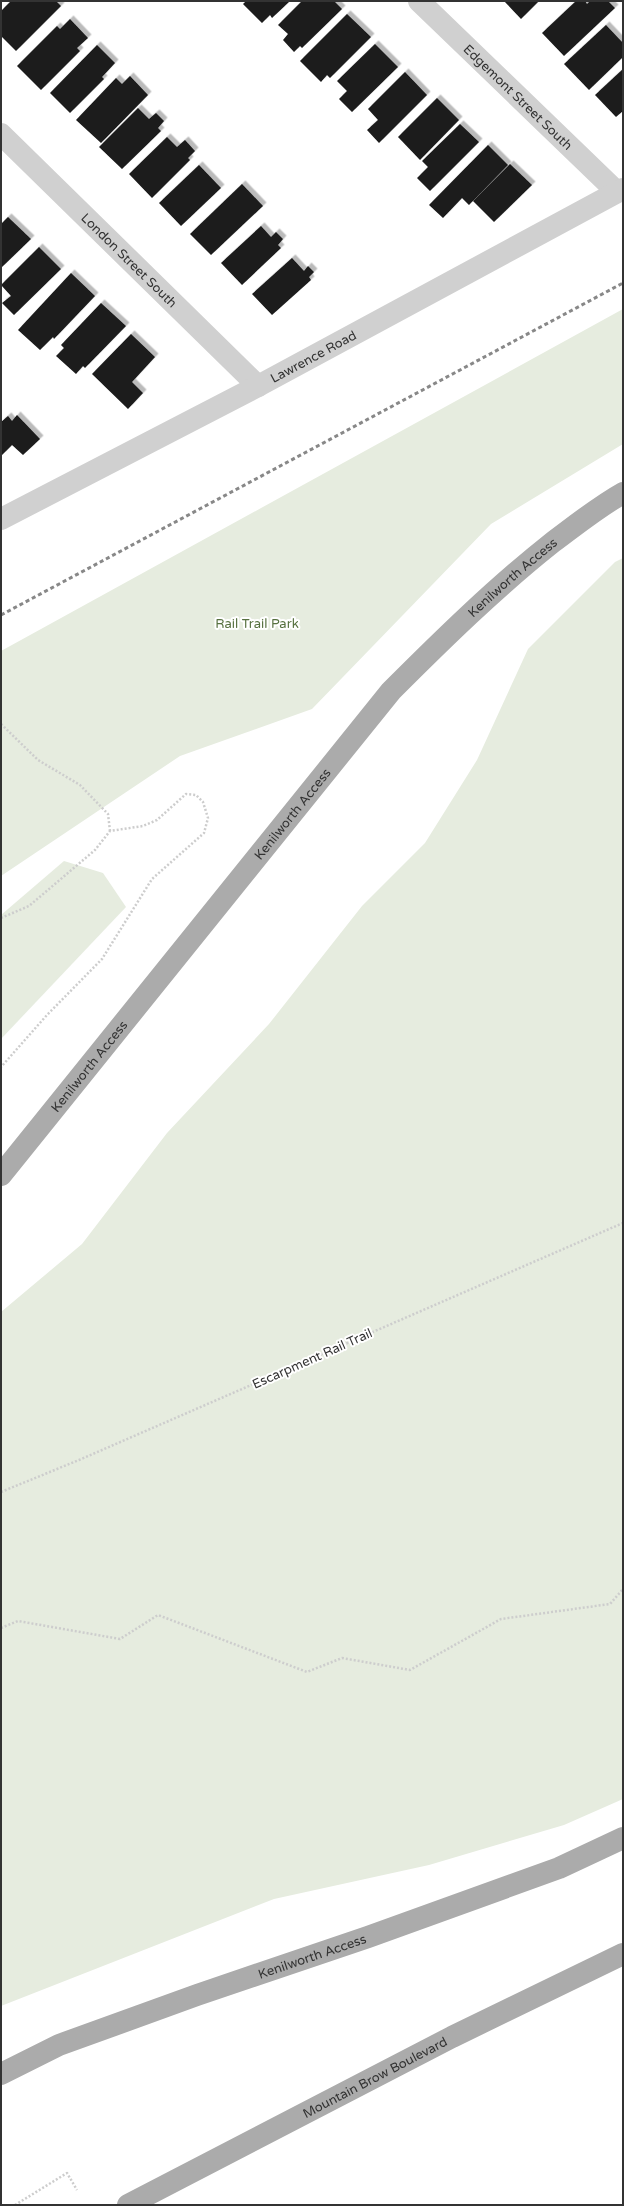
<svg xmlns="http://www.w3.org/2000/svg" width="624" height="2206" viewBox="0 0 624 2206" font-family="'Varela Round',sans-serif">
<defs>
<filter id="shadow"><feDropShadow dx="3.5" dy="-3.5" stdDeviation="0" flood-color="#0004"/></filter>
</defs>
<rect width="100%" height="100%" fill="#fff"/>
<g fill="#e6ecdf">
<polygon points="623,309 623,444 491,524 312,709 180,756 1,876 1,651"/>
<polygon points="623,558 623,1799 564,1825 429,1865 274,1899 1,2006 1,1312 82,1244 167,1133 269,1024 362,906 425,843 477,760 528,649 615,562"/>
<polygon points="64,861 103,873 126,907 1,1039 1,915"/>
</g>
<g fill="#1a1a1a" filter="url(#shadow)">
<polygon points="11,1 56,1 61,6 16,51 1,36 1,11"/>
<polygon points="246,1 290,1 272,18 270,15 262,23 243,4"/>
<polygon points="302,1 334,1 342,9 302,48 300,46 294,52 283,40 288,34 278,25"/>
<polygon points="504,1 539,1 521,19"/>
<polygon points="576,1 585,1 587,4 590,1 608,1 615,8 564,56 542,33"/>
<polygon points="347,14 371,37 330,78 327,75 321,82 300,61"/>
<polygon points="70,19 88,38 77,48 80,51 41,90 17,66 57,26 60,29"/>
<polygon points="606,25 623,43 623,57 589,90 564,64"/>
<polygon points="375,44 398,67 352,112 339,99 347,91 337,81"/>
<polygon points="97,45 115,63 102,77 104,79 70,113 50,93"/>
<polygon points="623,69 623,111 616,117 595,95"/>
<polygon points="405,72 427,95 379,143 367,130 378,120 368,109"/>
<polygon points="130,76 148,95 101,143 76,120 116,78 122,84"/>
<polygon points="437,98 459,120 420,160 398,137"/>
<polygon points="138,108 149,119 156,113 164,121 158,128 161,131 122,169 99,147"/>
<polygon points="460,124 479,142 430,191 417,178 428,167 422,161"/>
<polygon points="167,137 177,147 185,140 195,151 188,158 190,160 152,198 129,174"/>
<polygon points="488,145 508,165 469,205 462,198 443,218 429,205"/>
<polygon points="510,164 532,185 494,222 473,201"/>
<polygon points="199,165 221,188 181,226 159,203"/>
<polygon points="242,184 263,206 211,255 190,234"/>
<polygon points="8,217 31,239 1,268 1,224"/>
<polygon points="261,226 271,237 276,232 283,239 278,245 281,248 242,285 221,263"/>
<polygon points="39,247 61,269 14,315 2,303 11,296 1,285"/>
<polygon points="292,258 304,271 308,266 314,272 309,277 311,280 272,315 252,294"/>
<polygon points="71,273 95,296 54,339 53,337 40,350 18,330"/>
<polygon points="101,303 126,326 85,368 83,366 76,374 56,356 64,348 61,345"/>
<polygon points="131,334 155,357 132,382 143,393 128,409 92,374"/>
<polygon points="17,415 40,439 23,455 12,445 2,455 1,422 8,416 12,421"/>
</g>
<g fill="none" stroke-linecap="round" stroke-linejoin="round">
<g stroke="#cdcdcd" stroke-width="2.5" stroke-dasharray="2 2" stroke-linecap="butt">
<polyline points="1,724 38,760 80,785 108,814 110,831"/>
<polyline points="1,918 29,906 95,850 110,831 143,826 157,820 186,794 196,795 203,802 208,818 204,833 152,879 102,959 47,1015 1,1067"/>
<polyline points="1,1492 79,1460 623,1223"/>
<polyline points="1,1628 18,1621 120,1639 158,1615 307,1672 342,1658 410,1670 501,1619 610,1604 623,1589"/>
<polyline points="15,2205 67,2173 77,2190"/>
</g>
<g stroke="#d0d0d0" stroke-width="22">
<path id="s1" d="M419 1 617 192"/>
<path id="s2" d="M1 134 258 386"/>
<path id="s3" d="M1 519 258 386 623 189"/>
</g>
<g stroke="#ababab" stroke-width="22">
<path id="s4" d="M1 1175 391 691C443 639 495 588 553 542 576 525 598 507 623 493"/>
<path id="s5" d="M1 2074 59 2045 197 1995 368 1937 559 1868 623 1838"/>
<path id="s6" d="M128 2205 452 2037 623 1954"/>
</g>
<polyline stroke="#888" stroke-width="3" stroke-dasharray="4 3" stroke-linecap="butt" points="1,615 623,283"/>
</g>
<g text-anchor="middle" stroke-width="4" stroke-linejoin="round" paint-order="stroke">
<g font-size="13" fill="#333" stroke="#fff">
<text dy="5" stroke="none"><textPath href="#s1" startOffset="138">Edgemont Street South</textPath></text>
<text dy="5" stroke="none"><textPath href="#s2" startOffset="180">London Street South</textPath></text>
<text dy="5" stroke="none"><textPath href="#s3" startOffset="352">Lawrence Road</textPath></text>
<text dy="5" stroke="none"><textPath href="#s4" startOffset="788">Kenilworth Access</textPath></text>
<text dy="5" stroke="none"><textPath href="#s4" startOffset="464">Kenilworth Access</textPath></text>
<text dy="5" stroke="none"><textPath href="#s4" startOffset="140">Kenilworth Access</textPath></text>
<text transform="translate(312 1358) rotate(-24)" y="5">Escarpment Rail Trail</text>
<text dy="5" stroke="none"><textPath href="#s5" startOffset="333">Kenilworth Access</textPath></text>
<text dy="5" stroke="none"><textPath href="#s6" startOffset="278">Mountain Brow Boulevard</textPath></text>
</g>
<g font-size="13" fill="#56703f" stroke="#fff">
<text x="257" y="628">Rail Trail Park</text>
</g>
</g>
<rect width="624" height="2206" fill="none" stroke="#333333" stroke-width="4"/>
</svg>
